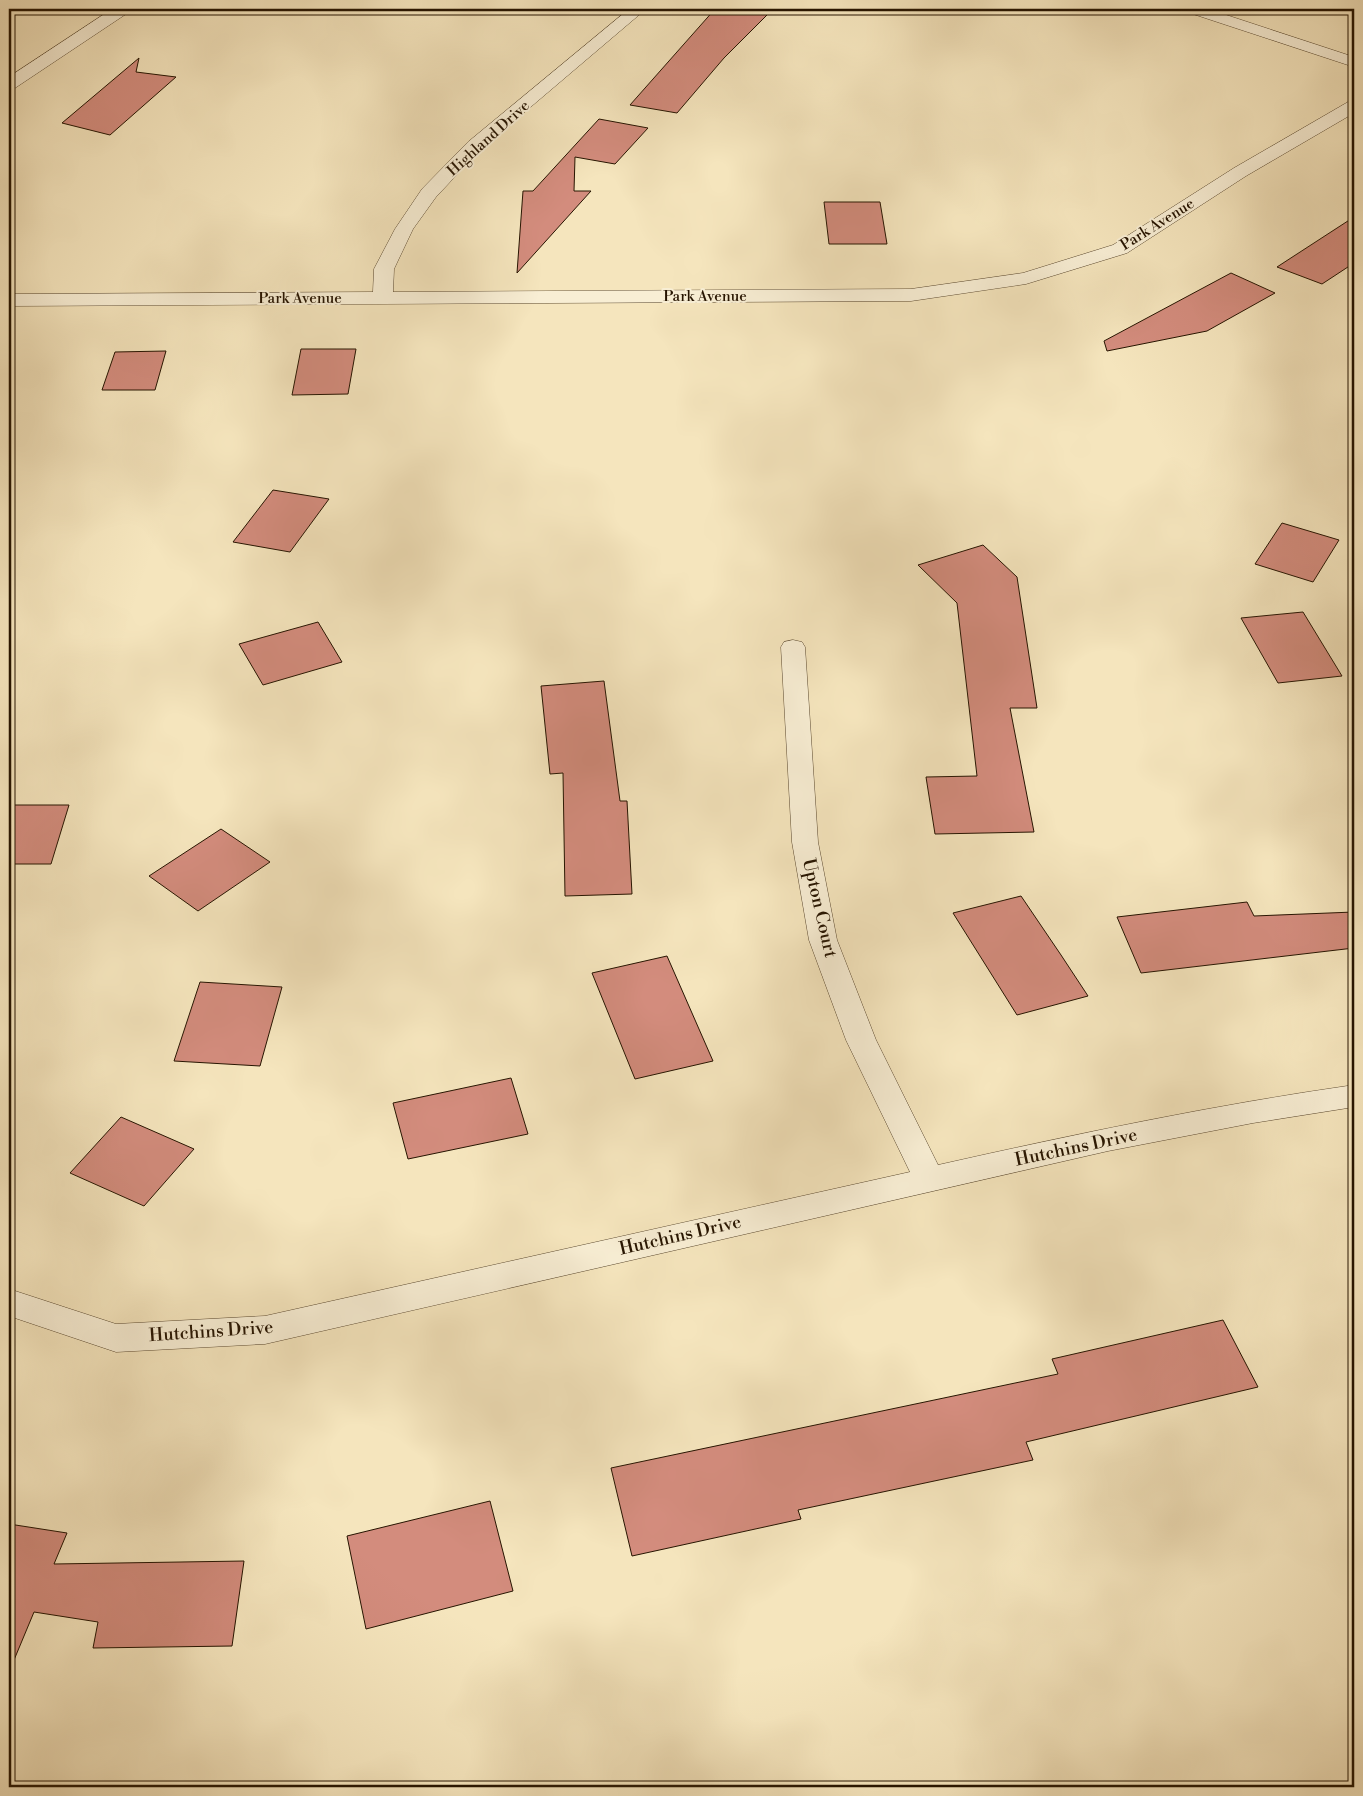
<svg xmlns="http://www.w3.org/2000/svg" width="1363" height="1796" viewBox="0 0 1363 1796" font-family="'Libre Bodoni',serif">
<rect width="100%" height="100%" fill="#f5e5bd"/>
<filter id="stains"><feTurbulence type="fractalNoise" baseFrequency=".004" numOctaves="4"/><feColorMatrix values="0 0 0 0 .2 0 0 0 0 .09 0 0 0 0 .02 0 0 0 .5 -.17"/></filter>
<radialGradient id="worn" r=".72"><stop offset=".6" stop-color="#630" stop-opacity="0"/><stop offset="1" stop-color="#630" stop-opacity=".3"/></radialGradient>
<g fill="#d38c7d" stroke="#261400">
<polygon points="715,9 773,9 724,58 677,113 630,105"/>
<polygon points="139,58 136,72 176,77 110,135 62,123"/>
<polygon points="599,119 648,128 615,164 575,157 574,191 591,191 517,273 523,191 533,191"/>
<polygon points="824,202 880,202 887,244 829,244"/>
<polygon points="1354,217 1354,263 1322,284 1277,267"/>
<polygon points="1231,273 1275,293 1207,331 1107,351 1104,341"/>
<polygon points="301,349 356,349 348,394 292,395"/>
<polygon points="166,351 155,390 102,390 115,352"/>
<polygon points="273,490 329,499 290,552 233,542"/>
<polygon points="1282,523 1339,540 1313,582 1255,564"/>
<polygon points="983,545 1017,577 1037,708 1010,708 1034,832 935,834 926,777 977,776 957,603 918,565"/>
<polygon points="1303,612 1342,676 1278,683 1241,618"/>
<polygon points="318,622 342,662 263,685 239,644"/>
<polygon points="604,681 620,801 627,801 632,894 565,896 563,773 550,774 541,686"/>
<polygon points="9,805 69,805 51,864 9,864"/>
<polygon points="221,829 270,862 198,911 149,876"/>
<polygon points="1021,896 1061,955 1088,996 1017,1015 953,913"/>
<polygon points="1247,902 1254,916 1354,912 1354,948 1141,973 1117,917"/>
<polygon points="667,956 713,1061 635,1079 592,973"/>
<polygon points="200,982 282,987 260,1066 174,1061"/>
<polygon points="511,1078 528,1134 408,1159 393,1103"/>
<polygon points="121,1117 194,1149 144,1206 70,1173"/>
<polygon points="1223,1320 1258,1387 1026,1442 1033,1460 798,1510 801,1519 632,1556 611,1468 1058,1374 1052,1359"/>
<polygon points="490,1501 513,1591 366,1629 347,1536"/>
<polygon points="9,1524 67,1533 54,1564 244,1561 232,1646 93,1648 98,1622 34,1612 9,1672"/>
</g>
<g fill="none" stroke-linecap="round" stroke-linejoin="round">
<defs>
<g id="minor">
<polygon points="112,9 131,9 129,12 15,88 9,89 9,77"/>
<polygon points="629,9 646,9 480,150 436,197 413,229 394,269 393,292 911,289 1023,273 1113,245 1234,168 1348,102 1354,101 1354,113 1246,176 1127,253 1026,284 911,301 9,306 9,294 373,292 374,269 395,229 422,189 468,142"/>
<polygon points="1185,9 1208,9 1354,57 1354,67 1187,12"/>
<path d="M793 640 802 642 805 647 818 842 837 940 876 1040 938 1165C1076 1134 1214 1105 1354 1085V1107L1253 1123 1108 1151 265 1344 116 1352 9 1316V1289L116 1324 265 1316 910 1172 846 1040 809 940 792 842 781 647 784 642Z"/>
</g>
</defs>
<use href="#minor" stroke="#5a482f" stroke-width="1"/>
<use href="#minor" fill="#f8eed4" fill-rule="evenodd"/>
</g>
<g text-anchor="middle" stroke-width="4" stroke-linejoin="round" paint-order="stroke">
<g font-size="15" fill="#261400" stroke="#f8eed4">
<text transform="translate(488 138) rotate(-42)" y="5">Highland Drive</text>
<text transform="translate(1157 224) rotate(-32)" y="5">Park Avenue</text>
<text x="705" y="301">Park Avenue</text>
<text x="300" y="303">Park Avenue</text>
</g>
<g font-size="18" fill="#261400" stroke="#f8eed4">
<text transform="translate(820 908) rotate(77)" y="6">Upton Court</text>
<text transform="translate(1076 1147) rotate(-12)" y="6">Hutchins Drive</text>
<text transform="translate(680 1235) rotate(-13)" y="6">Hutchins Drive</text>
<text transform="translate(211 1331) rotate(-4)" y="6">Hutchins Drive</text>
</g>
</g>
<rect width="1363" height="1796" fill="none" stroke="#f5e5bd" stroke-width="30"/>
<rect x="10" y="10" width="1343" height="1776" fill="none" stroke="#261400" stroke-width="2.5"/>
<rect x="15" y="15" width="1333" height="1766" fill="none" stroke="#261400"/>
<rect width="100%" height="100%" filter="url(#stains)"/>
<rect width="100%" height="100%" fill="url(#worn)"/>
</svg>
